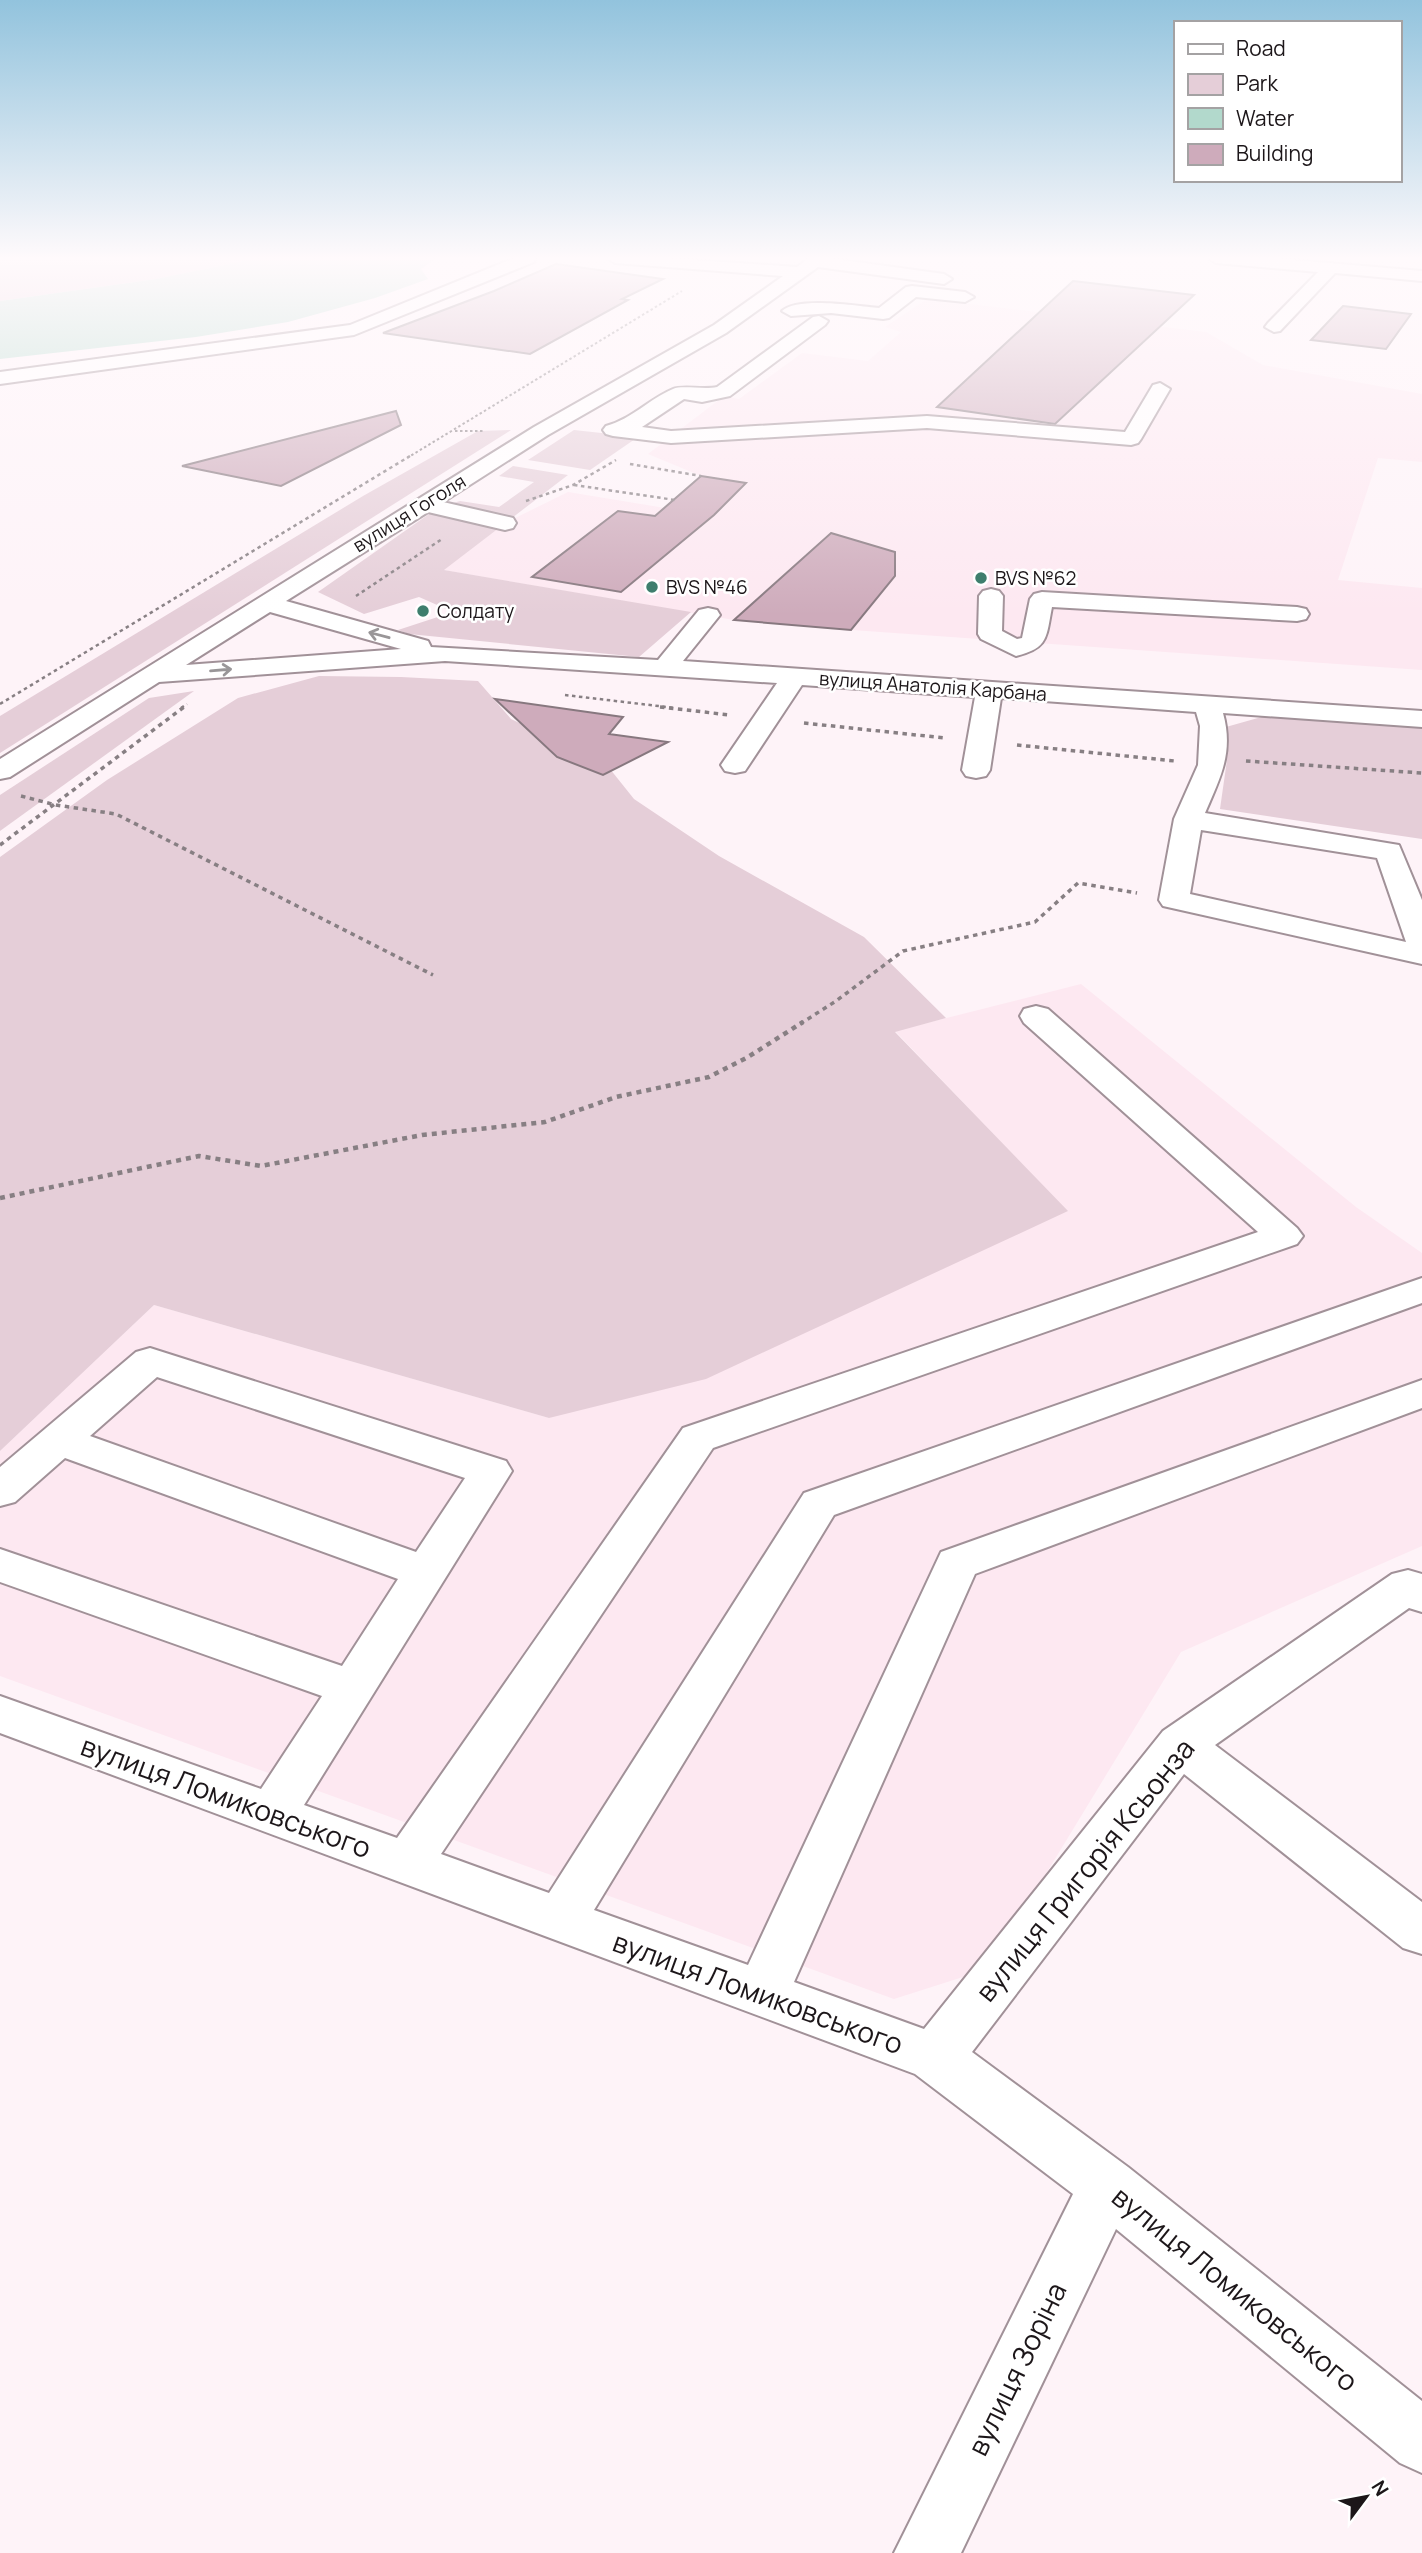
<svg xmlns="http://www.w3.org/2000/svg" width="1422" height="2553" viewBox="0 0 1422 2553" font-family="Manrope,sans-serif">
<rect width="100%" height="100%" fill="#fef3f8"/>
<g fill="#fde8f1">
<polygon points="927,299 1206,332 1263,365 1422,394 1422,462 1378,458 1338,580 1422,588 1422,670 852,630 895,576 895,553 831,533 734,620 443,570 505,523 568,492 665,508 701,476 648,454 724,396 739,399 802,353 868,361 901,332 885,327"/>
<polygon points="1081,984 1356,1207 1422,1253 1422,1546 1181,1652 988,1969 894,1999 0,1676 0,1451 154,1305 549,1418 1067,1211 895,1031"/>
</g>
<g fill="#e5ced8">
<polygon points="0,258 259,258 156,279 0,301"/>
<polygon points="511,430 0,753 0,716 363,496 478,431"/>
<polygon points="574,430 638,437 590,470 528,460"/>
<polygon points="513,466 568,475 444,570 691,612 639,657 409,634 398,630 453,612 419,597 364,614 318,592 439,507 460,501 499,507 534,482 499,476"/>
<polygon points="319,676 401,677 478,681 511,719 606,764 634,799 719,856 864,937 946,1018 895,1032 1068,1211 706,1379 549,1418 154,1305 0,1451 0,857 107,780 238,698"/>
<polygon points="194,691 0,831 0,795 149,698"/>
<polygon points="1265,716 1422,728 1422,839 1220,809 1227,760 1226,727"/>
</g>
<polygon fill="#b2d9cc" points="259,258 436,258 421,269 428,279 375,298 288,322 196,337 0,359 0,301 156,279"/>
<g fill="#ceabbb" stroke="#87787f" stroke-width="2">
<polygon points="556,264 663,279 622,299 628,300 530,354 383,333 494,291"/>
<polygon points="1073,281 1194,295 1055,424 937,407"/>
<polygon points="1343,306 1411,314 1386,349 1311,340"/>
<polygon points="396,411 401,425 281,486 182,466"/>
<polygon points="701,476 746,483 714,515 621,592 532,577 618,511 655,516"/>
<polygon points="831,533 895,552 895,576 851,630 734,620"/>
<polygon points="495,699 623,717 609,734 668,742 603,775 557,757"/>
</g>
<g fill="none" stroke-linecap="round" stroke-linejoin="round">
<defs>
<g id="minor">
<polygon points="514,258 536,258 534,262 354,335 0,384 0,372 350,325"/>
<path d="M607 258H666L797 267 809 258H828L944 274 952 279 944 284 818 267 726 333 548 435 443 502 513 518 516 523 513 528 505 530 428 512 286 601 428 641 431 647 658 660 699 610 708 608 717 610 720 615 683 661 1422 711V727L1223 713C1234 753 1220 778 1205 813L1399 845 1422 900V964L1163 906 1159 900 1174 819 1198 765 1200 726 1196 712 1001 698 990 770 986 776 976 778 966 776 962 770 975 697 802 685 745 771 735 773 725 771 721 765 777 683 445 661 159 682 10 777 0 779V759L534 427 714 325 783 276 615 263ZM270 612 401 649 186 665ZM1201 830 1377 858 1406 942 1190 894Z"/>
<polygon points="1208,258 1271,258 1422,271 1422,281 1335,273 1280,331 1274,332 1265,327 1268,323 1318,272 1216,263"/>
<path d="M912 286 965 292 974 297 965 302 916 297 889 318 883 319 831 313 791 316 782 311C797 296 858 306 879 308L906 287Z"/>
<path d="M819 316 828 321 825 325 730 396 702 402 684 399 642 427 671 431 927 416 1125 432 1153 385 1160 383 1170 389 1141 439 1138 443 1131 445 927 428 671 443 613 436 606 434 603 430 606 426C632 419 649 399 673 389 682 385 704 390 717 387L813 317Z"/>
<path d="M991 589 999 591 1003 596 1002 631 1017 639 1022 638 1030 599 1034 594 1042 592 1297 607 1306 609 1309 614 1306 619 1297 621 1052 607C1046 637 1049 648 1016 656L981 639 978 634 979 596 983 591Z"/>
<path d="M1036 1006 1048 1009 1297 1228 1303 1236 1297 1244 713 1448 441 1854 549 1893 804 1493 1422 1278V1303L834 1515 594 1910 748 1965 941 1552 1422 1380V1408L975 1574 794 1982 924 2029 1163 1731 1392 1574 1408 1570 1422 1574V1612L1409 1608 1215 1745 1422 1902V1954L1403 1948 1184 1774 972 2052 1128 2167 1422 2401V2473L1400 2463 1116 2229 961 2553H894L1073 2194 915 2074 0 1733V1696L261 1789 322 1696 0 1582V1549L342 1666 398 1579 65 1458 15 1502 0 1506V1467L136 1352 150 1348 506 1461 512 1471 304 1805 397 1838 683 1428 1258 1232 1024 1023 1020 1016 1024 1009ZM157 1377 465 1478 416 1552 90 1436Z"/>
</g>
</defs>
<use href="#minor" stroke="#a19198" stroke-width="4"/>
<g stroke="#877f83" stroke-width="2" stroke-dasharray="2.5 2.5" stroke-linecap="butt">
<polyline points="455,431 485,431"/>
<polyline points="407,458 682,291"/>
</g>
<g stroke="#877f83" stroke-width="2.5" stroke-dasharray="3.5 3.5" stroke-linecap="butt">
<polyline points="630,464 701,476"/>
<polyline points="574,485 675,500"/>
<polyline points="526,501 573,485 616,460"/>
<polyline points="356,596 442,539"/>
<polyline points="565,695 675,708"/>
<polyline points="0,704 410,456"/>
<polyline points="181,708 187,704"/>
</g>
<g stroke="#877f83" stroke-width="3.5" stroke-dasharray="4.5 4.5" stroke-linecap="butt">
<polyline points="660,707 730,715"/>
<polyline points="804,723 945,738"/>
<polyline points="1017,745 1175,761"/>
<polyline points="1246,761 1422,773"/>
<polyline points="21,796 56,805 116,814 433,975"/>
<polyline points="0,845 184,707"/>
<polyline points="800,1024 836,1001 903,951 1035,922 1078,883 1137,893"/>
</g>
<polyline stroke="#877f83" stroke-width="4.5" stroke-dasharray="5 5" stroke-linecap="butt" points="0,1198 199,1156 261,1166 422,1135 545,1122 616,1097 709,1077 748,1057 803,1022"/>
<use href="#minor" fill="#fff" fill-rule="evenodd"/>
</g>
<defs><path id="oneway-shaft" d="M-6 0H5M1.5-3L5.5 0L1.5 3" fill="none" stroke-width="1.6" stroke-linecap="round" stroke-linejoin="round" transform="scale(1.75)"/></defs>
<g stroke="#999698">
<use href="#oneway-shaft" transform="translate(379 635) rotate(-165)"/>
<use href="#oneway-shaft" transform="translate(221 670) rotate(-5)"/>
</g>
<linearGradient id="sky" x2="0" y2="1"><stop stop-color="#92c3dd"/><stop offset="0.42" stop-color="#fffafc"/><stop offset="1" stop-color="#fffafc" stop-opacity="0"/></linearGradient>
<rect width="1422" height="615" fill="url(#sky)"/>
<g fill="#3e7e6d" stroke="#fff" stroke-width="2.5">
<circle cx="981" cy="578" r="7"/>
<circle cx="652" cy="587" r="7"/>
<circle cx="423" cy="611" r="7"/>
</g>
<g text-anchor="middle" stroke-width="5" stroke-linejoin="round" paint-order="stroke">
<g font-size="19" fill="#1c1619" stroke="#fff">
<text transform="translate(409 513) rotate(-32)" y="7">вулиця Гоголя</text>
<text transform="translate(933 686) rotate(4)" y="7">вулиця Анатолія Карбана</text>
</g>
<g font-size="19" fill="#1c1619" stroke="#fff" text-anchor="start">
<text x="995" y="585">BVS №62</text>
<text x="666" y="594">BVS №46</text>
<text x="437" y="618">Солдату</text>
</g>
<g font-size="28" fill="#1c1619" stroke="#fff">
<text transform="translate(226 1797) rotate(20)" y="10">вулиця Ломиковського</text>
<text transform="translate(1085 1870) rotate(-51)" y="10">вулиця Григорія Ксьонза</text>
<text transform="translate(758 1993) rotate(20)" y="10">вулиця Ломиковського</text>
<text transform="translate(1235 2289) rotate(39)" y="10">вулиця Ломиковського</text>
<text transform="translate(1017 2369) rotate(-64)" y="10">вулиця Зоріна</text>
</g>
</g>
<rect x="1174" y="21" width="228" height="161" fill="#ffffff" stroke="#a4a2a3" stroke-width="2"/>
<rect x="1188" y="44" width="35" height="10" fill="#ffffff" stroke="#a4a2a3" stroke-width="2"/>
<text x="1236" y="56" font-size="21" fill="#1c1619">Road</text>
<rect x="1188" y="74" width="35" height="21" fill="#e5ced8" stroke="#a4a2a3" stroke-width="2"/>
<text x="1236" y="91" font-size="21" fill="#1c1619">Park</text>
<rect x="1188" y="108" width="35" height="21" fill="#b2d9cc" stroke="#a4a2a3" stroke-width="2"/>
<text x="1236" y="126" font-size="21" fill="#1c1619">Water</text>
<rect x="1188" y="144" width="35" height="21" fill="#ceabbb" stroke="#a4a2a3" stroke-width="2"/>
<text x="1236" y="161" font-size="21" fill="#1c1619">Building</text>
<g transform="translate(1366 2497) rotate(58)" stroke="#ffffff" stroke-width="5" paint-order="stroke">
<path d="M0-5L12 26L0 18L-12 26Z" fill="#1c1619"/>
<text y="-10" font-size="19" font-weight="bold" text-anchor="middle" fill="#1c1619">N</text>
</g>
</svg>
